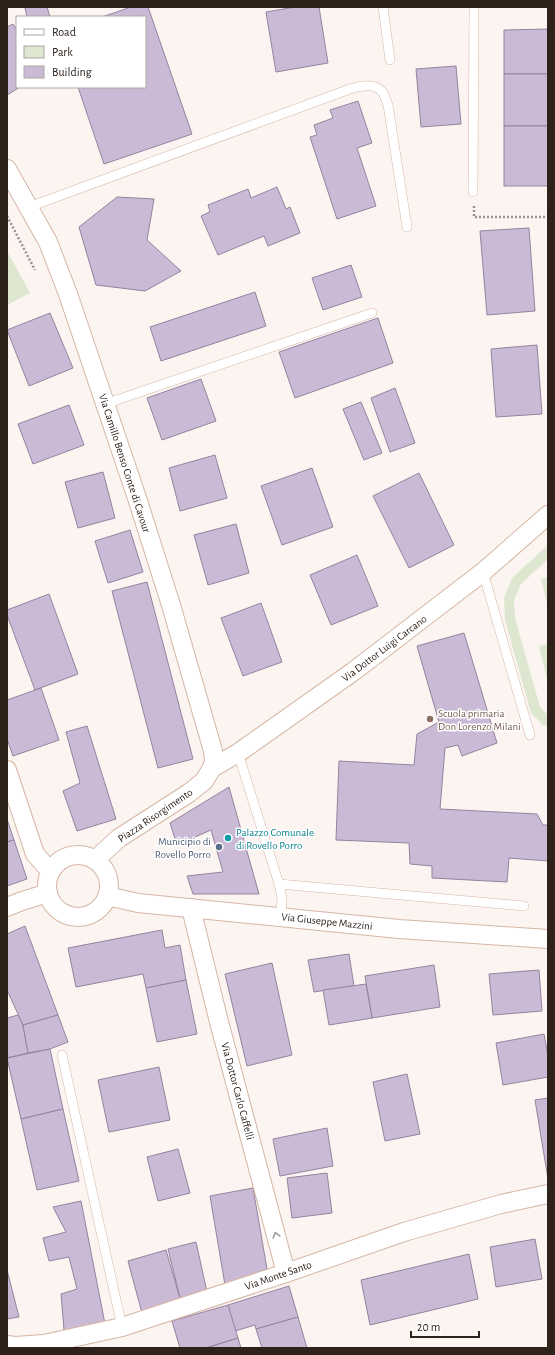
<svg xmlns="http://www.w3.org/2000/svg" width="555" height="1355" viewBox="0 0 555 1355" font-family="'Alegreya Sans',sans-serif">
<rect width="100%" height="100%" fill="#fbf4f1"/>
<g fill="#dde7d0">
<polygon points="7,251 30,293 7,305"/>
<polygon points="548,545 548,559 521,584 514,600 515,618 540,707 548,715 548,726 543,725 531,713 505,620 504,598 512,578"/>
<polygon points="548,577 548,608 541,579"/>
<polygon points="548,644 548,684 539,646"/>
</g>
<g fill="#cbbad6" stroke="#94839e">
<polygon points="31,7 47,7 50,17 27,17 25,8"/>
<polygon points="131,7 148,7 192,134 104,164 78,87 145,87 145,17 102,17"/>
<polygon points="295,7 319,7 328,63 276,72 266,12"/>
<polygon points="13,24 17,30 17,87 20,87 7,95 7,27"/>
<polygon points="548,29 548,74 504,74 504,30"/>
<polygon points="456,66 461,124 421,127 416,69"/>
<rect x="504" y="74" width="44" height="52"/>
<polygon points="358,101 372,143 357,148 376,206 337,219 310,137 317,135 314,125 333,118 330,110"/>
<rect x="504" y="126" width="44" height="60"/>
<polygon points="277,187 286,209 290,207 300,233 268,246 264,236 218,255 201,216 210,212 208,205 248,189 251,198"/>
<polygon points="117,197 154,199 147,240 181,271 145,291 96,285 79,227"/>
<polygon points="529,228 535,311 487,315 480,231"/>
<polygon points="351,265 362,297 323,310 312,278"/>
<polygon points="255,292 266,326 161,361 150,327"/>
<polygon points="50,313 73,368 29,386 7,330"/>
<polygon points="378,318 393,363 295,398 279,352"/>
<polygon points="537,345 542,414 496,417 491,349"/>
<polygon points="201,379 216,421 162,440 147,398"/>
<polygon points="395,388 415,443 390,452 371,398"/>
<polygon points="361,402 382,453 364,460 343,409"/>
<polygon points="69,405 84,445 33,464 18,424"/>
<polygon points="215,455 227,498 180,511 169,468"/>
<polygon points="312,468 333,527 282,545 261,486"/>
<polygon points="103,472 115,518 78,528 65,482"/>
<polygon points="419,473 454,545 409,568 373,496"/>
<polygon points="236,524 249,573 208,585 194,535"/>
<polygon points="130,530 143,572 108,583 95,541"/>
<polygon points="357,555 378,606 331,625 310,575"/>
<polygon points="147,582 193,759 158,768 112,591"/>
<polygon points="49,594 78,674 35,690 7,615 7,610"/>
<polygon points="261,603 282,662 243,676 221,618"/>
<polygon points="464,633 497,743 462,756 458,745 445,748 440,809 537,814 543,825 548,825 548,861 509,858 507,882 432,878 432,866 410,864 409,843 336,840 339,761 414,765 417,734 439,722 417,646"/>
<polygon points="41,688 59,740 13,756 7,739 7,700"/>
<polygon points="87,726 116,819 77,831 63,791 80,783 66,732"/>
<polygon points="229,787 259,894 193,894 187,876 223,872 211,830 177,845 170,823"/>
<polygon points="7,819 14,840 7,842"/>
<polygon points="14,840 27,879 7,886 7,842"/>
<polygon points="25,926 58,1015 23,1025 7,990 7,934"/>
<polygon points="162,930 165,948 180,945 186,980 146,988 143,974 76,987 68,948"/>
<polygon points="349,954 354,986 314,992 308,960"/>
<polygon points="272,963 292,1055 247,1066 225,974"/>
<polygon points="434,965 440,1007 372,1018 365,976"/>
<polygon points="539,970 542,1011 493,1015 489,974"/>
<polygon points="186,980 197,1034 157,1042 146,988"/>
<polygon points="366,984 372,1018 329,1025 323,990"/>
<polygon points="18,1015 23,1025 28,1053 7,1058 7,1018"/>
<polygon points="58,1015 68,1042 50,1049 28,1053 23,1025"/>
<polygon points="544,1034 548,1056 548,1077 503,1085 496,1043"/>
<polygon points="50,1049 63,1109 21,1119 7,1058"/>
<polygon points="159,1067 170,1120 109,1132 98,1080"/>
<polygon points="407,1074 420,1134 385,1141 373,1082"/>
<polygon points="548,1098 548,1179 535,1100"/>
<polygon points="63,1109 79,1181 37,1190 21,1119"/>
<polygon points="327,1128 333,1166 280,1176 273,1139"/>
<polygon points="178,1149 190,1193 158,1201 147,1157"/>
<polygon points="327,1173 332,1213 292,1218 287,1178"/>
<polygon points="253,1188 267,1269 225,1285 210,1196"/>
<polygon points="81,1201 105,1324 64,1330 61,1294 77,1289 69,1257 49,1261 43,1238 66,1232 53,1207"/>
<polygon points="535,1239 542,1279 496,1287 490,1247"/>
<polygon points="196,1242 207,1292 180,1298 168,1249"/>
<polygon points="166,1250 181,1302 142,1313 128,1261"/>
<polygon points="469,1254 478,1299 370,1325 361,1280"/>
<polygon points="7,1270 19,1317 7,1319"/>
<polygon points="289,1286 298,1317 256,1329 255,1325 235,1331 228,1305"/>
<polygon points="228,1305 238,1338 206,1348 180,1348 172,1321"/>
<polygon points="298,1317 307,1348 262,1348 256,1329"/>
<polygon points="238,1338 241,1348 206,1348"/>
</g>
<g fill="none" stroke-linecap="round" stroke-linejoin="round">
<defs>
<g id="service">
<polyline points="383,7 390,60"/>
<polyline points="473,192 474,7"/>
<path d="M29 207 350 89C360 86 375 82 383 93 385 96 386 101 388 105L407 227"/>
<polyline points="105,404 372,313"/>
<polyline points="483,572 530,735"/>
<polyline points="238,753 279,884 282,898 281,917"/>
<polyline points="279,884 524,906"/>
<polyline points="62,1055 122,1327"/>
</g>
<g id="minor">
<polyline points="7,169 48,242 68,294 137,498 171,605 213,751 214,761 212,768 204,781 189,793 119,838 95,860"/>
<polyline points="212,768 238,753 354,671 483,572 548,515"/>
<polyline points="7,770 35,854 50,871"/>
<circle cx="78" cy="886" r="31"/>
<polyline points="107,896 138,903 399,929 548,939"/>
<polyline points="7,907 22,901 48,893"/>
<polyline points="191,908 219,1022 286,1273"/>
<polyline points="7,1345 15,1346 44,1344 122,1327 286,1273 404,1232 501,1204 548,1194"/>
</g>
</defs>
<use href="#service" stroke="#d6b6a4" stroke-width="10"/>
<use href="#minor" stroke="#d6b6a4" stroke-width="20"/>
<g stroke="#9a918c" stroke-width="2.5" stroke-dasharray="2 2" stroke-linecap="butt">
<polyline points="474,206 474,217 548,217"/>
<polyline points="7,216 35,270"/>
</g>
<use href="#service" stroke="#fff" stroke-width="9"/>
<use href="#minor" stroke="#fff" stroke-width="18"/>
</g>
<defs><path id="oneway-chevron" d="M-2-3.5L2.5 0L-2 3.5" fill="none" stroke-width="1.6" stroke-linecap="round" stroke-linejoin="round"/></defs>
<use stroke="#a19c98" href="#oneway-chevron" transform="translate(276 1235) rotate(-105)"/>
<circle fill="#8d6e63" stroke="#fff" stroke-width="1.5" cx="430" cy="719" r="4"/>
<circle fill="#0f9aa8" stroke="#fff" stroke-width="1.5" cx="228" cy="838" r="4"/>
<circle fill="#5c6f8a" stroke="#fff" stroke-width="1.5" cx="219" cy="847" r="4"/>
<g text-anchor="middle" stroke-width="3" stroke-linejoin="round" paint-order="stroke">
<g font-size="11" fill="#2e221b" stroke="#fff">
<text transform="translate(125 463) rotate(72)" y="4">Via Camillo Benso Conte di Cavour</text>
<text transform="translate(384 648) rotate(-37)" y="4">Via Dottor Luigi Carcano</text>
<text transform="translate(155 815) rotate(-34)" y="4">Piazza Risorgimento</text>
<text transform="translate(327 921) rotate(6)" y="4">Via Giuseppe Mazzini</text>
<text transform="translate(238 1091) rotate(75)" y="4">Via Dottor Carlo Caffelli</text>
<text transform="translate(278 1275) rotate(-19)" y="4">Via Monte Santo</text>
</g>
<g font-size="11" fill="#785e54" stroke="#fff" text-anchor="start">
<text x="438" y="717">Scuola primaria<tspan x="438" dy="13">Don Lorenzo Milani</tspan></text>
</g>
<g font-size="11" fill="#0d838f" stroke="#fff" text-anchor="start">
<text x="236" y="836">Palazzo Comunale<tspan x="236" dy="13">di Rovello Porro</tspan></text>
</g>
<g font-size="11" fill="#4e5e75" stroke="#fff" text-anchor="end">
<text x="211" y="845">Municipio di<tspan x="211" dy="13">Rovello Porro</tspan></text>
</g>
</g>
<rect width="555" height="1355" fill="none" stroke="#2e221b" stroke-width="16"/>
<rect x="16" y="16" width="130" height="72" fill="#ffffff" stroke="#aba7a4"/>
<rect x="24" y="29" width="20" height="6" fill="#ffffff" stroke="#aba7a4"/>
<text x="52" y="36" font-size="12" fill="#2e221b">Road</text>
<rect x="24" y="46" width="20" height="12" fill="#dde7d0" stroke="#aba7a4"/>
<text x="52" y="56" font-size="12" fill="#2e221b">Park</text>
<rect x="24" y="66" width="20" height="12" fill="#cbbad6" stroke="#aba7a4"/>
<text x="52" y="76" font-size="12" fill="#2e221b">Building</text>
<path d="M411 1331v6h68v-6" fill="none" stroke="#2e221b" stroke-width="2"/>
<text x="417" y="1331" font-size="12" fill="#2e221b" stroke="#ffffff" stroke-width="3" paint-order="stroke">20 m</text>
</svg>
